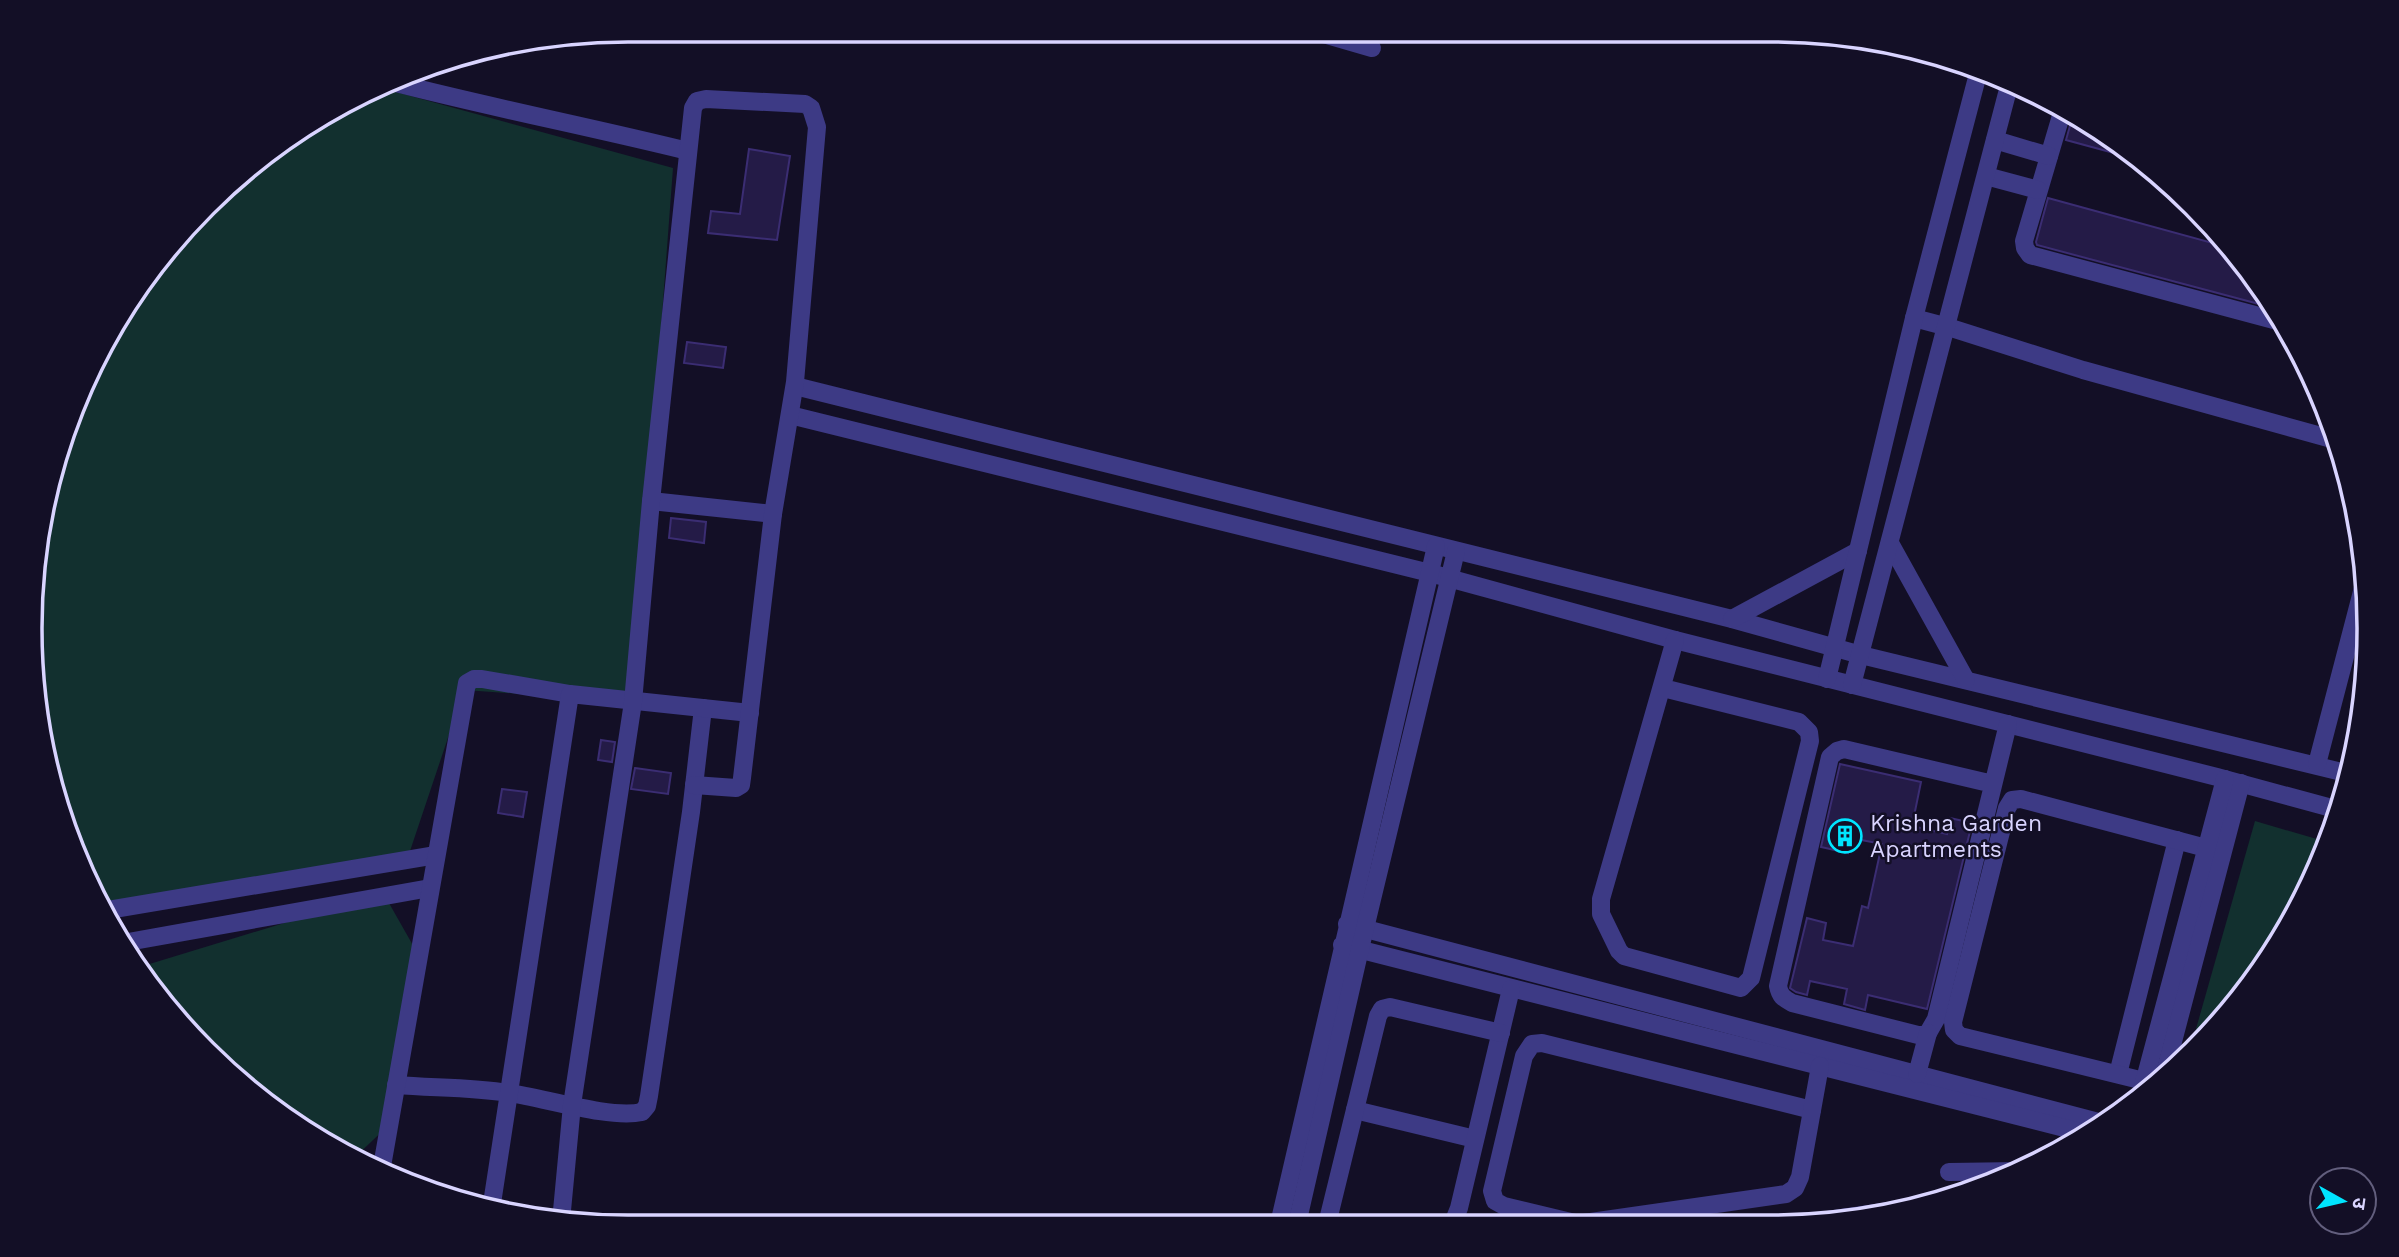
<svg xmlns="http://www.w3.org/2000/svg" width="2399" height="1257" viewBox="0 0 2399 1257" font-family="'Work Sans','Noto Sans Devanagari',sans-serif">
<rect width="100%" height="100%" fill="#130f26"/>
<g fill="#12302f">
<polygon points="385,89 673,168 633,702 464,690 407,860 108,910 75,858 31,668 50,474 130,296 264,154"/>
<polygon points="2255,821 2327,842 2307,894 2220,1024 2190,1050"/>
<polygon points="385,896 419,956 390,1124 353,1159 264,1104 179,1024 143,966 353,902"/>
</g>
<g fill="#241b47" stroke="#3b2d73" stroke-width="2">
<polygon points="2073,115 2135,154 2137,156 2136,159 2066,140"/>
<polygon points="749,149 790,156 777,240 708,233 711,211 740,214"/>
<polygon points="2048,198 2231,248 2274,308 2037,245 2036,242"/>
<polygon points="687,342 726,347 723,368 684,363"/>
<polygon points="671,518 706,522 704,543 669,538"/>
<polygon points="601,740 615,742 612,762 598,760"/>
<polygon points="1840,764 1921,782 1912,826 1947,834 1950,818 1972,823 1927,1009 1868,995 1865,1010 1844,1004 1847,989 1810,981 1807,995 1796,992 1790,988 1807,918 1826,923 1823,940 1853,946 1862,906 1868,908 1882,844 1851,838 1848,853 1821,847"/>
<polygon points="635,768 671,773 668,794 631,789"/>
<polygon points="502,789 527,792 523,817 498,813"/>
</g>
<g fill="none" stroke-linecap="round" stroke-linejoin="round">
<g stroke="#3d3a85" stroke-width="18">
<polyline points="1310,30 1372,48"/>
<path d="M396 83C493 108 591 127 688 151"/>
<polyline points="2063,109 2024,241 2025,248 2030,255 2285,323"/>
<polyline points="1995,140 2049,156"/>
<polyline points="1986,176 2038,190"/>
<polyline points="1914,318 1948,327 2083,370 2339,441"/>
<polyline points="795,386 1732,619 1861,655 2350,774"/>
<polyline points="790,415 1430,573 1675,640 2217,777 2339,810"/>
<polyline points="651,501 773,514"/>
<polyline points="1890,543 1966,680"/>
<polyline points="1732,619 1858,551"/>
<polyline points="1827,679 1914,318 1979,70"/>
<polyline points="1852,685 2010,82"/>
<polyline points="1663,688 1799,722 1809,732 1810,741 1751,978 1741,988 1624,956 1619,951 1601,914 1601,899 1675,640"/>
<polyline points="2317,764 2365,580"/>
<path d="M1993 784 1844 749 1837 751 1830 757 1778 986C1780 996 1783 998 1792 1003L1918 1035 1928 1033 1936 1019 2008 724"/>
<polyline points="108,910 436,855"/>
<polyline points="1347,924 2106,1124"/>
<polyline points="128,942 430,888"/>
<polyline points="1342,945 2088,1134"/>
<polyline points="2165,1072 2241,783"/>
<polyline points="1917,1074 1928,1033"/>
<polyline points="2118,1074 2177,840"/>
<polyline points="2144,1081 1960,1036 1954,1030 1953,1022 2007,808 2012,800 2021,799 2206,848"/>
<path d="M396 1085C434 1088 472 1087 509 1093 545 1098 609 1119 642 1112L647 1106 649 1096 691 812 703 708"/>
<polyline points="2141,1094 2225,779"/>
<polyline points="1355,1110 1475,1139"/>
<polyline points="381,1172 467,683 474,679 482,679 570,694"/>
<polyline points="1949,1172 2019,1171"/>
<polyline points="491,1210 570,694 750,713"/>
<polyline points="561,1221 572,1105 633,702 651,501 693,108 697,101 706,99 805,104 811,108 817,127 795,382 773,514 742,778 741,785 736,788 694,785"/>
<polyline points="1814,1222 1890,1211"/>
<polyline points="1453,1223 1459,1208 1511,989"/>
<polyline points="1575,1223 1504,1206 1495,1201 1492,1191 1524,1056 1532,1044 1542,1043 1812,1110"/>
<polyline points="1584,1223 1786,1194 1795,1188 1800,1177 1820,1066"/>
<polyline points="1279,1224 1436,546"/>
<polyline points="1297,1224 1360,949 1456,551"/>
<polyline points="1327,1224 1378,1016 1382,1009 1390,1007 1501,1033"/>
</g>
</g>
<defs>
<symbol id="building-ring" viewBox="-11 -11 22 22"><circle r="9.5" fill="#130f26" stroke="#00e5ff" stroke-width="1.5"/><path d="M-4-6H4V6H1V3H-1V6H-4ZM-2.5-4.3h1.7v1.8h-1.7ZM.8-4.3h1.7v1.8H.8ZM-2.5-1h1.7V.8h-1.7ZM.8-1h1.7V.8H.8Z" fill="#00e5ff"/></symbol>
</defs>
<g fill-rule="evenodd">
<use href="#building-ring" x="1826" y="817" width="38" height="38"/>
</g>
<g text-anchor="middle" stroke-width="5" stroke-linejoin="round" paint-order="stroke">
<g font-size="23" fill="#d9d4ff" stroke="#130f26" text-anchor="start">
<text x="1870" y="831">Krishna Garden<tspan x="1870" dy="26">Apartments</tspan></text>
</g>
</g>
<path d="M0 0H2399V1257H0ZM628 42H1771A586 586 0 0 1 2357 628V629A586 586 0 0 1 1771 1215H628A586 586 0 0 1 42 629V628A586 586 0 0 1 628 42Z" fill="#130f26" fill-rule="evenodd"/>
<path fill="none" stroke="#d9d4ff" stroke-width="3.5" d="M628 42H1771A586 586 0 0 1 2357 628V629A586 586 0 0 1 1771 1215H628A586 586 0 0 1 42 629V628A586 586 0 0 1 628 42Z"/>
<g transform="translate(2343 1201) rotate(98)"><circle r="33" fill="#130f26" stroke="#625e7d" stroke-width="2"/>
<path d="M0-5L12 26L0 18L-12 26Z" fill="#00e5ff"/>
<text y="-10" font-size="19" font-weight="bold" text-anchor="middle" fill="#d9d4ff">उ</text>
</g>
</svg>
